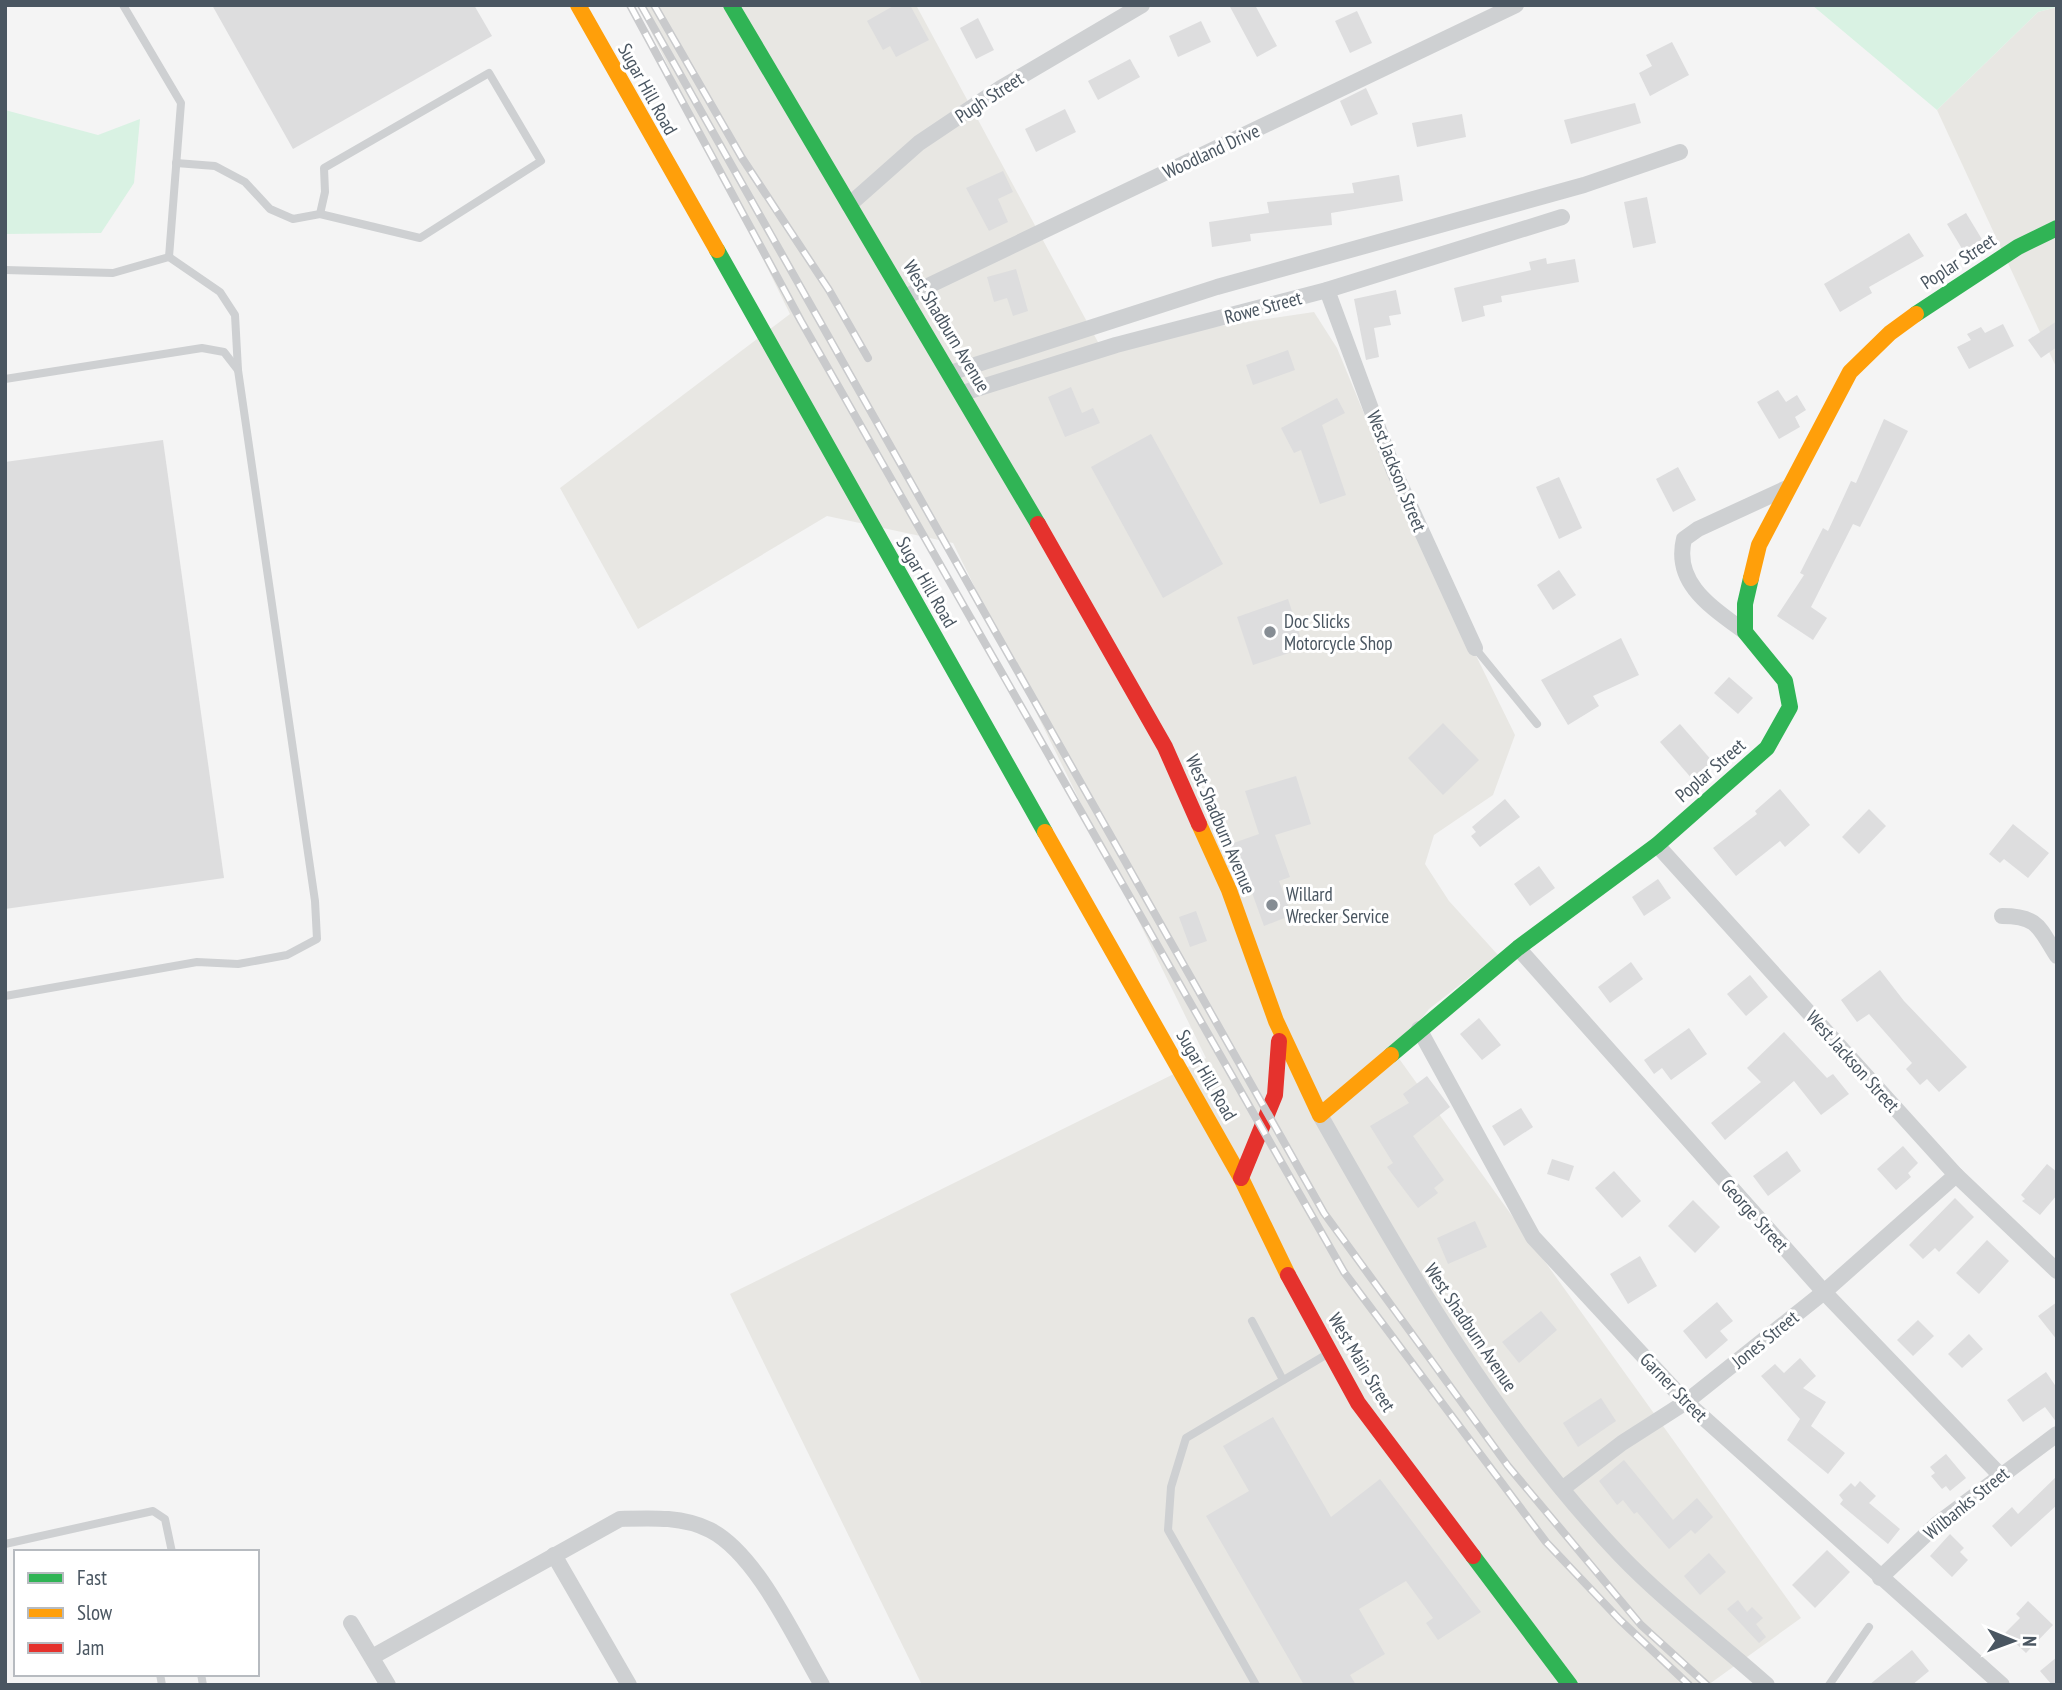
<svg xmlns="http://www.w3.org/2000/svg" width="2062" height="1690" viewBox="0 0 2062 1690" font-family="'PT Sans Narrow',sans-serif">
<rect width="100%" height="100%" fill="#f4f4f4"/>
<g fill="#e8e7e3">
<polygon points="638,5 916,5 1099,344 1314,312 1337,348 1400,501 1515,735 1493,795 1434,835 1425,864 1449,901 1498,955 1429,1009 1395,1053 1801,1618 1708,1685 922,1685 730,1294 1206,1058 953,543 827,516 638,629 560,488 790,314"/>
<polygon points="2057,7 2057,369 1937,110 2038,12"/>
</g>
<g fill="#d9f2e3">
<polygon points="1812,5 2057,5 2057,7 2038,12 1937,110"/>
<polygon points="5,110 98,135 140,119 134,183 101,233 5,234"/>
</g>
<g fill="#ddddde">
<polygon points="212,5 474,5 492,36 293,149"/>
<polygon points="895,5 910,5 929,40 896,57 890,46 883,50 867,21"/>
<polygon points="1229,5 1255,5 1277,46 1257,57"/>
<polygon points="1357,11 1372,43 1350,53 1335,21"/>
<polygon points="978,18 994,50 976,59 960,28"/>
<polygon points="1201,21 1211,42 1178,57 1169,36"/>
<polygon points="1672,42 1689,75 1650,96 1639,73 1652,66 1646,55"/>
<polygon points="1130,59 1140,77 1098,100 1088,81"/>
<polygon points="1366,88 1378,114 1351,126 1340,101"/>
<polygon points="1635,103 1641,123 1571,144 1564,120"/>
<polygon points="1065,109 1076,132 1036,152 1025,129"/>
<polygon points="1462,114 1466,137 1417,147 1412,123"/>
<polygon points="1003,171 1013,192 998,199 1008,222 989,231 966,188"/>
<polygon points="1399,175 1403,201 1331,213 1332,225 1250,234 1251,241 1212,247 1209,222 1269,213 1267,202 1354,193 1352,183"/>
<polygon points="1647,197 1656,243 1633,248 1624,202"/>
<polygon points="1966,213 1983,241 1964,252 1947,224"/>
<polygon points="1909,233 1924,256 1869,287 1872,293 1840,312 1824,284"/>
<polygon points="1546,258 1547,264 1575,259 1579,282 1501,296 1502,302 1483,306 1485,316 1462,322 1454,288 1531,270 1529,262"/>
<polygon points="1016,269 1028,311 1013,316 1007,298 994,302 987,277"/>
<polygon points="1396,290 1401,314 1389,316 1391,325 1374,328 1379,357 1366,360 1354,299"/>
<polygon points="2057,321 2057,347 2041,358 2028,340"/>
<polygon points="2003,324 2014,346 1969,369 1957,347 1971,340 1967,334 1981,327 1985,333"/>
<polygon points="1288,350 1295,370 1253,385 1246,365"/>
<polygon points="1071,387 1082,413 1093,408 1100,423 1065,437 1048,397"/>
<polygon points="1778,390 1786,402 1797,395 1806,410 1795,417 1800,427 1779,439 1757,402"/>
<polygon points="1337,398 1345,413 1322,425 1346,495 1320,504 1301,450 1294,453 1281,428"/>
<polygon points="1884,419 1908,431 1860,527 1853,524 1811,607 1827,618 1813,640 1777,616 1804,575 1800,573 1823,528 1828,531 1851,481 1856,483"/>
<polygon points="1151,434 1223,564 1163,598 1091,467"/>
<polygon points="163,440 224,878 5,909 5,462"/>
<polygon points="1678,467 1696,500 1673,512 1656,479"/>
<polygon points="1559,477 1582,528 1559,539 1536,487"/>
<polygon points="1559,570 1576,595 1553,610 1537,585"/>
<polygon points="1288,599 1304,648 1253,665 1237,617"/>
<polygon points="1621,638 1639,675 1593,696 1599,706 1568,725 1541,680"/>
<polygon points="1729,677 1753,698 1738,714 1714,693"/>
<polygon points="1443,723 1479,760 1443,795 1408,758"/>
<polygon points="1680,724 1713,762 1693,780 1660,742"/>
<polygon points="1296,776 1311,824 1275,835 1290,877 1279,881 1292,915 1264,926 1251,890 1244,893 1225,846 1259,834 1245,791"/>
<polygon points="1780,789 1810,825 1785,847 1780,841 1736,876 1713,848 1757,814 1755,811"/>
<polygon points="1505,799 1520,817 1480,847 1471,836 1476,832 1472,827"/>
<polygon points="1869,809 1886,826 1859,854 1842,837"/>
<polygon points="2013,824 2049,853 2028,878 2004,859 2000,863 1989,854"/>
<polygon points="1539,866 1555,888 1530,906 1514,884"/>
<polygon points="1658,879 1671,898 1644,916 1632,897"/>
<polygon points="1196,911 1207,941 1190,947 1179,917"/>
<polygon points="1631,962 1643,979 1610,1003 1598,987"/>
<polygon points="1880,970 1904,1001 1967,1067 1939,1092 1927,1079 1920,1085 1906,1069 1912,1063 1869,1014 1857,1022 1841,1000"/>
<polygon points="1750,975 1768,997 1746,1016 1727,994"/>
<polygon points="1479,1018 1501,1045 1482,1060 1460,1034"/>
<polygon points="1689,1028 1707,1054 1671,1080 1662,1068 1654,1074 1644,1060"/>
<polygon points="1784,1032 1827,1078 1833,1074 1849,1094 1821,1115 1794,1081 1725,1140 1711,1123 1761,1082 1747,1068"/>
<polygon points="1427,1076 1450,1107 1413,1136 1444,1180 1434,1188 1438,1193 1418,1208 1387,1167 1393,1163 1370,1126 1409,1103 1403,1094"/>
<polygon points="1521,1108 1533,1127 1504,1146 1492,1126"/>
<polygon points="1903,1146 1918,1163 1908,1173 1911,1177 1896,1190 1877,1169"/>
<polygon points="1787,1151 1801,1171 1768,1196 1753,1176"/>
<polygon points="1552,1159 1574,1166 1569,1181 1547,1174"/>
<polygon points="2047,1164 2057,1172 2057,1195 2040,1215 2022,1201 2025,1199 2021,1195"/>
<polygon points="1614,1171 1641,1201 1622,1218 1595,1188"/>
<polygon points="1955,1198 1974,1217 1939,1252 1935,1248 1923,1259 1909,1245"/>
<polygon points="1693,1200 1720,1227 1695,1253 1668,1226"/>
<polygon points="1475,1221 1487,1247 1448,1264 1437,1238"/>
<polygon points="1987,1240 2009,1261 1979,1294 1956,1273"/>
<polygon points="1640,1256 1657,1286 1628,1304 1610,1274"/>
<polygon points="1717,1302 1733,1321 1720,1331 1728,1340 1706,1359 1683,1331"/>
<polygon points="2057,1302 2057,1340 2038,1316"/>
<polygon points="1541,1311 1557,1330 1519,1363 1502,1342"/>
<polygon points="1918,1320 1934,1336 1913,1356 1897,1340"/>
<polygon points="1969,1334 1983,1349 1962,1368 1948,1354"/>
<polygon points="1800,1358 1816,1376 1803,1388 1826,1402 1811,1426 1845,1453 1828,1474 1787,1440 1800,1419 1761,1376 1775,1364 1784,1373"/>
<polygon points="2046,1372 2057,1388 2057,1423 2045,1407 2023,1422 2007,1400"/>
<polygon points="1601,1398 1616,1421 1578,1447 1563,1423"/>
<polygon points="1273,1417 1331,1517 1380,1479 1481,1612 1438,1640 1426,1623 1433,1618 1406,1581 1359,1609 1385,1654 1350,1675 1356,1685 1304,1685 1206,1516 1249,1491 1223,1446"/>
<polygon points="1946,1454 1966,1478 1950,1491 1946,1486 1942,1489 1931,1476 1935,1473 1930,1467"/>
<polygon points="1624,1460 1673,1520 1697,1498 1713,1517 1695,1534 1691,1530 1669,1549 1637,1512 1634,1514 1623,1500 1617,1505 1599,1481"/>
<polygon points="2057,1476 2057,1505 2011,1547 1992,1526 2012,1507 2018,1514"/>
<polygon points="1860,1481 1876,1496 1869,1503 1900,1529 1888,1544 1840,1504 1843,1500 1839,1495 1851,1483 1855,1487"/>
<polygon points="1950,1534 1964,1548 1960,1552 1968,1560 1952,1577 1930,1556"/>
<polygon points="1827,1550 1850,1572 1815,1608 1792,1585"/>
<polygon points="1709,1553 1726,1572 1700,1595 1684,1576"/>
<polygon points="1738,1600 1747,1612 1752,1607 1763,1618 1756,1624 1766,1637 1759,1643 1727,1609"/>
<polygon points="2028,1601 2053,1625 2026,1653 2005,1633 2020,1618 2016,1614"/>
<polygon points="1912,1650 1929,1671 1912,1685 1869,1685"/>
<polygon points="2057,1657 2057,1685 2052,1685 2040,1671"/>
</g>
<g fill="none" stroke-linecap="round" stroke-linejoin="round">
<g stroke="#ced0d2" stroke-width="8">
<polyline points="123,5 181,103 169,257"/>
<polyline points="176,163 215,166 245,182 270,209 293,219 320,214 325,192 324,168 489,73 541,161 420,238 320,214"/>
<polyline points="169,257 220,292 235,315 238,370"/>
<polyline points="5,270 113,273 169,257"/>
<polyline points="5,379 202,348 224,352 238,370 315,901 317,939 287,955 238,964 197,962 5,996"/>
<polyline points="1475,648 1537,724"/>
<polyline points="1252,1321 1283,1380"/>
<polyline points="5,1544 153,1511 165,1519 172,1552"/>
<polyline points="160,1674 162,1685"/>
<polyline points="201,1674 203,1685"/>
<polyline points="1256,1685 1168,1530 1171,1487 1186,1438 1329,1353"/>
<polyline points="1829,1685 1869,1627"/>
</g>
<g stroke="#ced0d2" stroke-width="16">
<polyline points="849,205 919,143 1001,88 1142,5"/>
<polyline points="1327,290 1394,471 1475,648"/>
<polyline points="905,297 1516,5"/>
<polyline points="950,373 1217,287 1584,185 1680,152"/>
<polyline points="963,393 1116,345 1327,290 1562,217"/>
<path d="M1745 632C1713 608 1673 584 1684 539L1698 529 1787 488"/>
<polyline points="1657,845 1956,1175 2057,1271"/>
<path d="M2002 916C2039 916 2039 928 2057 956"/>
<polyline points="1518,948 1824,1292 2000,1475"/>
<polyline points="1419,1029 1533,1237 1686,1402 2002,1685"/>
<path d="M1320 1115C1408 1270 1496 1425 1620 1555 1665 1602 1719 1642 1767 1685"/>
<polyline points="1562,1489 1622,1443 1686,1402 1824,1292 1956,1175"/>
<polyline points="554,1555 629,1685"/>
<polyline points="1880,1578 1936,1525 2057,1434"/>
<polyline points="351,1623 388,1685"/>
<path d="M372 1657 620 1519C650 1518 682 1516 710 1530 757 1554 795 1639 822 1685"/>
</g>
<g stroke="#30b455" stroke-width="16">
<polyline points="731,5 1038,524"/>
<polyline points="717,250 1045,832"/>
<polyline points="1916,314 2018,247 2057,228"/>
<polyline points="1391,1055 1518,948 1657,845 1767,748 1790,707 1785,681 1745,632 1745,604 1751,578"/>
<polyline points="1473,1556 1570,1685"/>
</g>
<g stroke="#ff9f0a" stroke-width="16">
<polyline points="578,5 717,250"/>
<polyline points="1751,578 1759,545 1850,372 1890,333 1916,314"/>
<polyline points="1199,824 1229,890 1276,1021 1320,1115 1391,1055"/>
<polyline points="1045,832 1241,1178 1288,1275"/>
</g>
<g stroke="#e5322d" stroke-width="16">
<polyline points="1038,524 1165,747 1199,824"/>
<polyline points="1241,1178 1275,1095 1279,1041"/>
<polyline points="1288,1275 1358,1403 1473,1556"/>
</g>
<defs>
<g id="rail">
<polyline points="630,5 801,321 1344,1272 1546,1542 1620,1620 1689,1685"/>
<polyline points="641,5 1324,1213 1508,1466 1641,1625 1707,1685"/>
<polyline points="654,5 742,158 829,290 868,358"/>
</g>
</defs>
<use href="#rail" stroke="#c9cacc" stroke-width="8"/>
<use href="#rail" stroke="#fff" stroke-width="5" stroke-dasharray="16" stroke-linecap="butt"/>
</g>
<g fill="#868d94" stroke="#fff" stroke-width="2.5">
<circle cx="1270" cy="632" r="7"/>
<circle cx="1272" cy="905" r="7"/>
</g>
<g text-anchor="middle" stroke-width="6" stroke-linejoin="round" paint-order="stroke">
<g font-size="19" fill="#4a5661" stroke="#fff">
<text transform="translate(648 89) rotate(61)" y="7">Sugar Hill Road</text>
<text transform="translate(989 97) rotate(-33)" y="7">Pugh Street</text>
<text transform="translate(1211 151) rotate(-25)" y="7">Woodland Drive</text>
<text transform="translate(1958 261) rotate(-33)" y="7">Poplar Street</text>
<text transform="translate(1263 307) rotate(-15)" y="7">Rowe Street</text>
<text transform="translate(947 326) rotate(59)" y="7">West Shadburn Avenue</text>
<text transform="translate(1397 471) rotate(68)" y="7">West Jackson Street</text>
<text transform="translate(927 582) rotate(60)" y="7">Sugar Hill Road</text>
<text transform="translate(1710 770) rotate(-41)" y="7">Poplar Street</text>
<text transform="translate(1221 824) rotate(67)" y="7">West Shadburn Avenue</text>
<text transform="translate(1853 1061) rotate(48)" y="7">West Jackson Street</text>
<text transform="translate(1207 1075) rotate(60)" y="7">Sugar Hill Road</text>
<text transform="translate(1755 1215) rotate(48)" y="7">George Street</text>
<text transform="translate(1471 1327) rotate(56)" y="7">West Shadburn Avenue</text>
<text transform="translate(1765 1339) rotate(-39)" y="7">Jones Street</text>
<text transform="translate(1362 1362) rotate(59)" y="7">West Main Street</text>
<text transform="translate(1674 1387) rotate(46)" y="7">Garner Street</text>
<text transform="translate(1966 1503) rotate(-39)" y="7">Wilbanks Street</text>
</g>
<g font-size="19" fill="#4a5661" stroke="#fff" text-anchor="start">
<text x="1284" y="628">Doc Slicks<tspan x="1284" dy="22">Motorcycle Shop</tspan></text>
<text x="1286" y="901">Willard<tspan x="1286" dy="22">Wrecker Service</tspan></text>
</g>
</g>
<rect width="2062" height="1690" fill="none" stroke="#4a5661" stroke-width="14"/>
<rect x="14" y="1550" width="245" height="126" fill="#ffffff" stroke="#b7bbc0" stroke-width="2"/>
<rect x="28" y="1573" width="35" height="10" fill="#30b455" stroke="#b7bbc0" stroke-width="2"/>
<text x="77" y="1585" font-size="21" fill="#4a5661">Fast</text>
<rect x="28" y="1608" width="35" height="10" fill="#ff9f0a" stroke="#b7bbc0" stroke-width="2"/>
<text x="77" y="1620" font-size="21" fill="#4a5661">Slow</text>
<rect x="28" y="1643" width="35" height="10" fill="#e5322d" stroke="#b7bbc0" stroke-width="2"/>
<text x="77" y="1655" font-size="21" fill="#4a5661">Jam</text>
<g transform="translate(2013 1641) rotate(91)" stroke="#ffffff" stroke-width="5" paint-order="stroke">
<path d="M0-5L12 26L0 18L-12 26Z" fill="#4a5661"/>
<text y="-10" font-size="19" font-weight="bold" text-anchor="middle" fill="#4a5661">N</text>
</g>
</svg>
